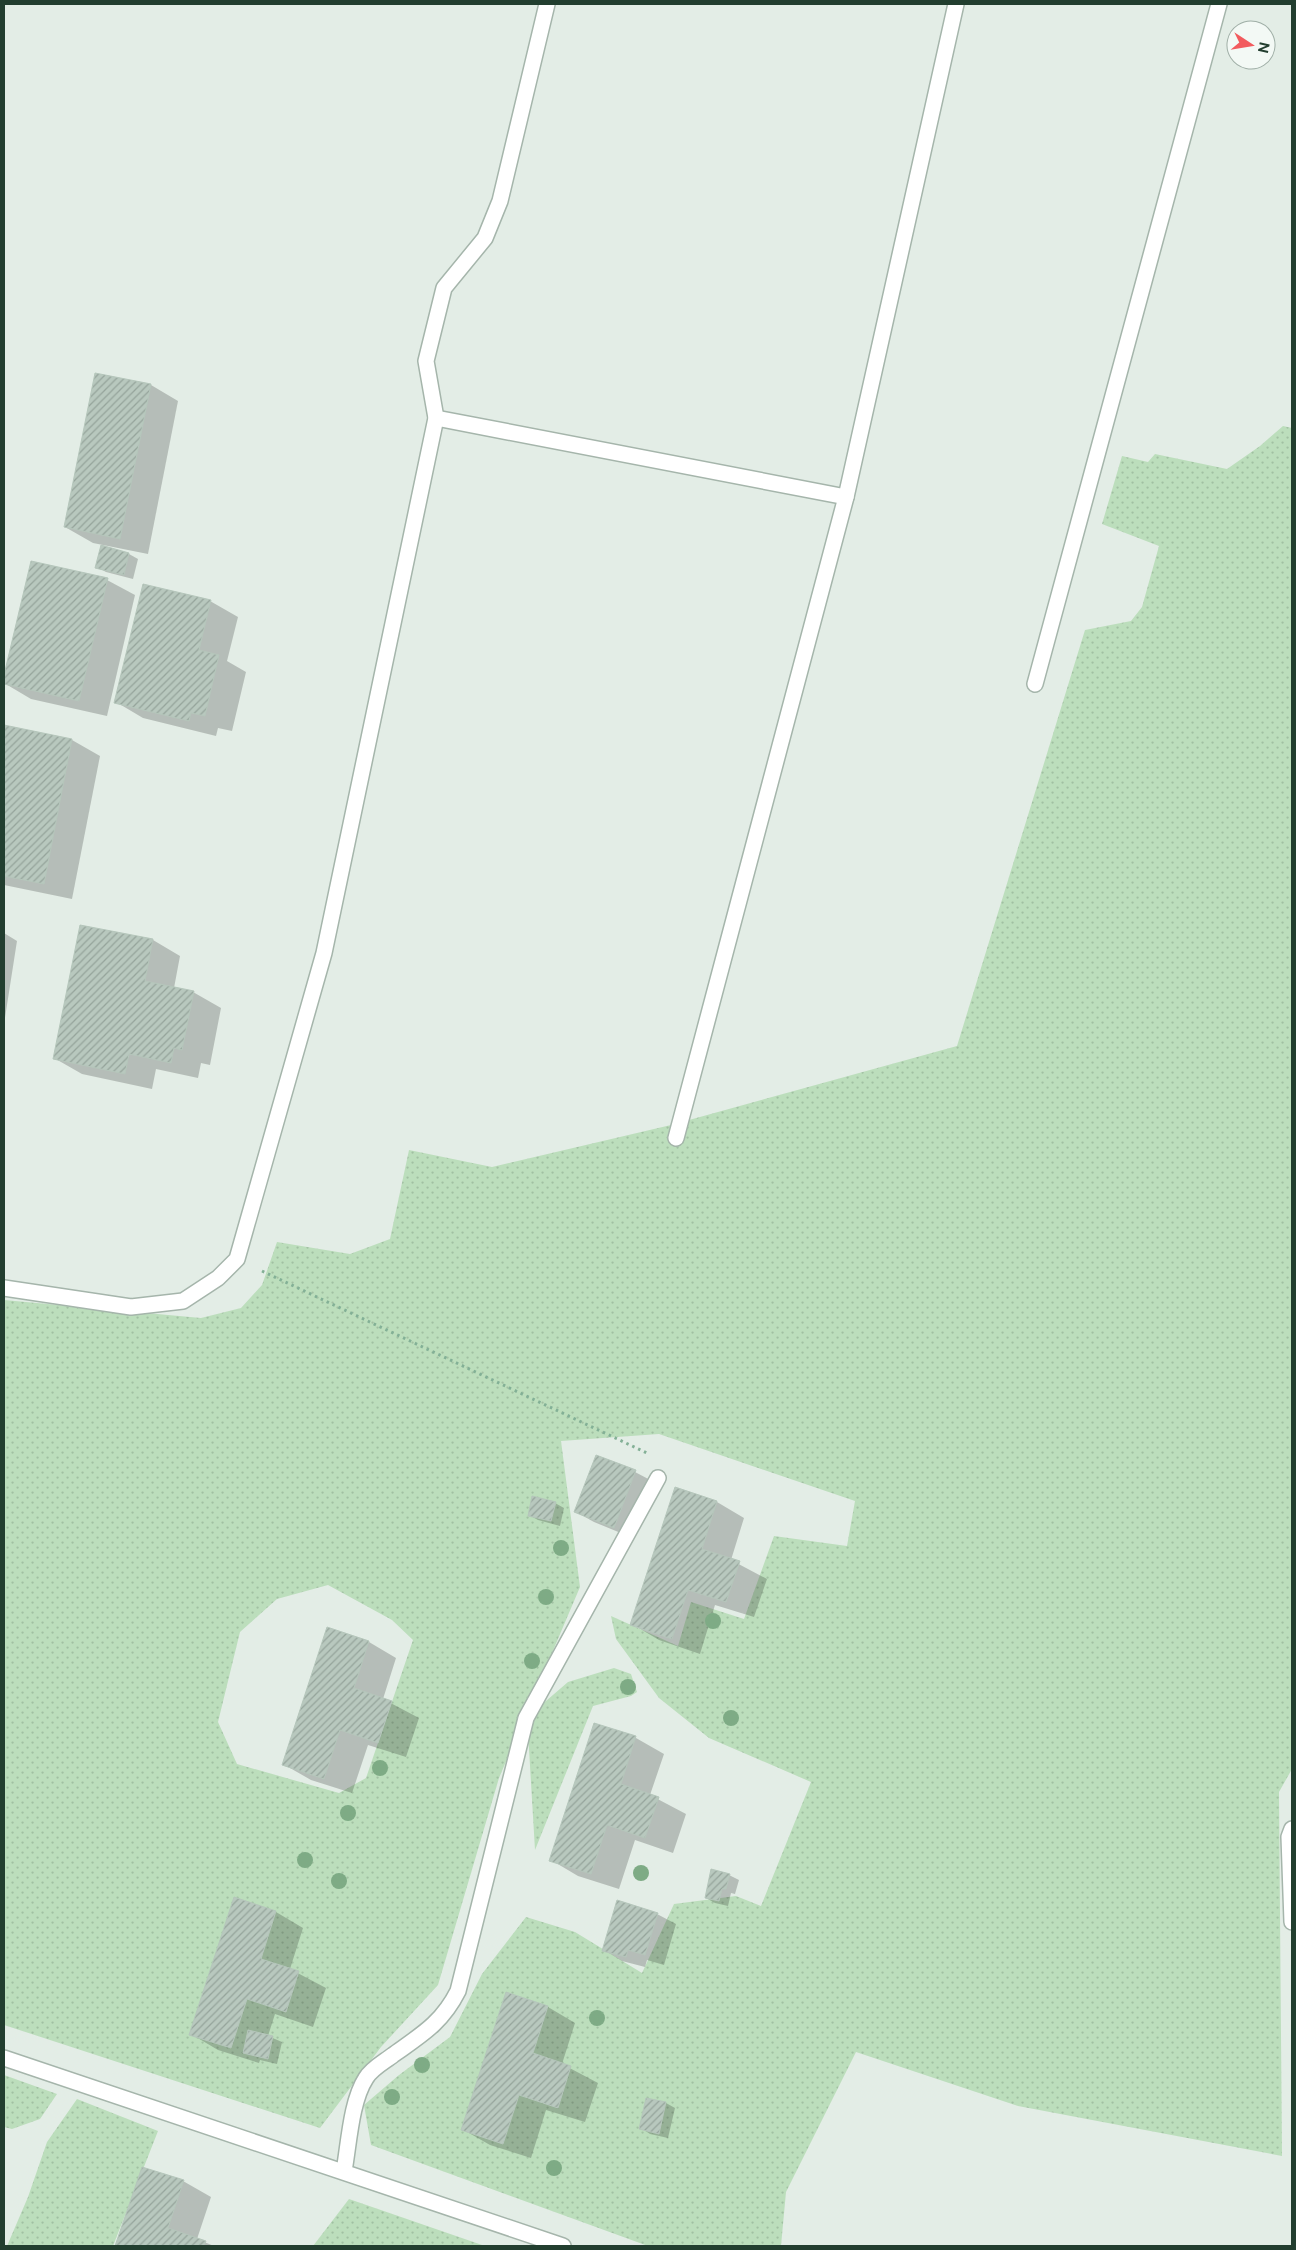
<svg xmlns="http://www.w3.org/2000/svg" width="1296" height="2250" viewBox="0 0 1296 2250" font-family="'Public Sans',sans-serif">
<defs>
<pattern id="green-dots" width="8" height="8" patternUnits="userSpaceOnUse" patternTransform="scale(1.25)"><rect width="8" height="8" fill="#bcdebc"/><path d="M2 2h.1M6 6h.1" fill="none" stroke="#a1c0a2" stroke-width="1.8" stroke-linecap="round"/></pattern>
<pattern id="building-hatch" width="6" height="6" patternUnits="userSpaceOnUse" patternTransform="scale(1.25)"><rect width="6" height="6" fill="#b8c8be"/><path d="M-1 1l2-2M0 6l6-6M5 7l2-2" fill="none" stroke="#95a49b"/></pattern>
</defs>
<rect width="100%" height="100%" fill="#e3ede6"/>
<g fill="url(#green-dots)" fill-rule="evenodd">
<path d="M1283 426 1292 428V1769L1279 1792 1282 2156 1018 2106 856 2052 786 2192 781 2246H648L371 2145 364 2105 399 2075 450 2037 482 1974 526 1917 575 1932 642 1973 674 1904 736 1896 761 1906 811 1782 709 1738 659 1698 616 1639 611 1616 678 1646 691 1602 744 1619 774 1536 847 1546 855 1501 659 1434 561 1441 580 1587 499 1778 438 1985 381 2047 320 2128 4 2025V1300L201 1318 241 1308 262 1285 277 1242 350 1254 390 1239 409 1150 492 1167 671 1125 957 1046 1085 630 1131 621 1142 607 1159 546 1102 524 1122 456 1148 462 1155 454 1227 469 1260 446ZM328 1585 392 1620 413 1640 366 1778 339 1793 237 1764 218 1722 240 1632 277 1599Z"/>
<polygon points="614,1668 631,1674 637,1692 631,1696 593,1706 535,1850 528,1732 539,1707 568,1682"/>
<polygon points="4,2075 57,2094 40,2119 12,2129 4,2127"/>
<polygon points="77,2099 158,2131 113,2246 7,2246 28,2197 47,2142"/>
<polygon points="349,2199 485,2246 313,2246"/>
</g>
<g fill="#0003">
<polygon points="96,375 151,385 178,401 148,554 93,543 65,527"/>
<polygon points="102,547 129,554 138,559 133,579 106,572 97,567"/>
<polygon points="32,562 107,580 135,595 107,716 31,699 4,683"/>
<polygon points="210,601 238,617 227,661 246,672 232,731 218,728 216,736 143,718 116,702"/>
<polygon points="4,726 72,740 100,756 72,899 4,885"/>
<polygon points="81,926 153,940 180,956 174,988 193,992 221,1008 210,1065 201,1063 198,1078 156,1069 152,1089 82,1074 54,1058"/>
<polygon points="4,933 17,941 4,1024"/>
<polygon points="597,1456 635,1472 654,1482 633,1538 594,1522 576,1512"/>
<polygon points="676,1488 717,1502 744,1518 731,1560 767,1579 754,1617 715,1605 700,1654 659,1640 632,1624"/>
<polygon points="555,1503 564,1508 560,1526 538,1520 529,1515"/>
<polygon points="328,1629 369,1642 396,1658 383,1699 419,1718 406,1757 368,1745 352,1793 311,1780 283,1764"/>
<polygon points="595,1724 636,1738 664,1754 650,1795 686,1814 673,1853 635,1840 619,1889 578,1876 551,1860"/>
<polygon points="729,1875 739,1880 735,1894 731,1893 728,1906 715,1903 706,1898"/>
<polygon points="235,1898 276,1912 303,1928 290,1969 326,1988 313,2027 275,2014 268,2036 282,2042 277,2064 260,2060 259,2063 218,2050 191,2034"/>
<polygon points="657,1914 676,1924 664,1965 647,1960 645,1967 622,1961 604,1950"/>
<polygon points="507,1994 548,2007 575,2023 562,2064 598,2083 585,2122 546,2110 531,2158 490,2145 462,2129"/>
<polygon points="666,2103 675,2108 668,2138 650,2134 641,2128"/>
<polygon points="142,2168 183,2181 211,2197 197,2239 214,2246 117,2246"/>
</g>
<g fill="url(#building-hatch)" stroke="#b5c6bb">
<polygon points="95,373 151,384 120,539 64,527"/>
<polygon points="101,545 129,553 124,575 95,568"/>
<polygon points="31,561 108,578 79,701 4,684 4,675"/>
<polygon points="143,584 211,600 199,650 219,655 205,716 191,713 189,721 114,703"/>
<polygon points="4,725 72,739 44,884 4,876"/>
<polygon points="80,925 153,939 145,981 194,991 182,1050 174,1048 171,1063 129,1054 125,1074 53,1059"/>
<polygon points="596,1455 636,1470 614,1528 574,1512"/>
<polygon points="675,1487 717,1501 702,1549 740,1561 726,1602 688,1590 672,1639 630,1625"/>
<polygon points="532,1496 556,1502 551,1521 528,1516"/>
<polygon points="327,1627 369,1641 354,1688 392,1701 378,1743 340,1730 324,1779 282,1765"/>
<polygon points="594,1723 636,1736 621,1784 659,1797 645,1838 607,1825 591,1874 549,1861"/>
<polygon points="711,1869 730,1874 726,1889 722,1889 719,1901 705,1898"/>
<polygon points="234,1897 276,1911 261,1959 299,1971 286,2012 247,1999 231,2048 189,2035"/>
<polygon points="617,1900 658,1913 645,1955 628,1950 626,1957 602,1951"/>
<polygon points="506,1992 548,2006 533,2053 571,2066 558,2108 519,2095 503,2144 461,2130"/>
<polygon points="248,2030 273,2036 268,2059 243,2053"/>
<polygon points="646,2098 666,2102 659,2134 639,2129"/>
<polygon points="142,2167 184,2180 168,2228 206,2241 204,2246 115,2246"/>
</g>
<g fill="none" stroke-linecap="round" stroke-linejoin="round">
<defs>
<g id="minor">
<polyline points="436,418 846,497"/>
<polyline points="1035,684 1219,4"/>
<polyline points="676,1138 846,497 956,4"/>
<polyline points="4,1288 131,1307 183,1301 218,1278 237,1259 324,953 436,418 426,361 444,288 485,238 500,201 547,4"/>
<polyline points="1292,1829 1289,1837 1292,1922"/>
<polyline points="4,2058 563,2246"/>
<path d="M344 2171C349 2143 351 2101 366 2078 372 2068 384 2062 393 2055 421 2035 442 2023 458 1991L526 1718 658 1478"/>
</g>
</defs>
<use href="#minor" stroke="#a5b5ab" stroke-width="18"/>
<polyline stroke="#83b096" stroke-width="3" stroke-dasharray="2.5 4" stroke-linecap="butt" points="262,1271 647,1453"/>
<use href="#minor" stroke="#fff" stroke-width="15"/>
</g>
<g fill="#7eab85">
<circle cx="561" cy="1548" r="8"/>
<circle cx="546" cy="1597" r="8"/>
<circle cx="713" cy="1621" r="8"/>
<circle cx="532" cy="1661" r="8"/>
<circle cx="628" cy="1687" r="8"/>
<circle cx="731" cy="1718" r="8"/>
<circle cx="380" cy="1768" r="8"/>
<circle cx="348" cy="1813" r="8"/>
<circle cx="305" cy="1860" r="8"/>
<circle cx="641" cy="1873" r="8"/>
<circle cx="339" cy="1881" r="8"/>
<circle cx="597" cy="2018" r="8"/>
<circle cx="422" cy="2065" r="8"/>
<circle cx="392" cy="2097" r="8"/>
<circle cx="554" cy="2168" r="8"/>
</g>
<rect width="1296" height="2250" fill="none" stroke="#223e2f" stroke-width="10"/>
<g transform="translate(1251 45) rotate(102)"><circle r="24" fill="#f3f9f5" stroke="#9faea6"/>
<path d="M0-4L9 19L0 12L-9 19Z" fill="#f25b5e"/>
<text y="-8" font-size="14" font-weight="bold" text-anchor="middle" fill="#223e2f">N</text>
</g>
</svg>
